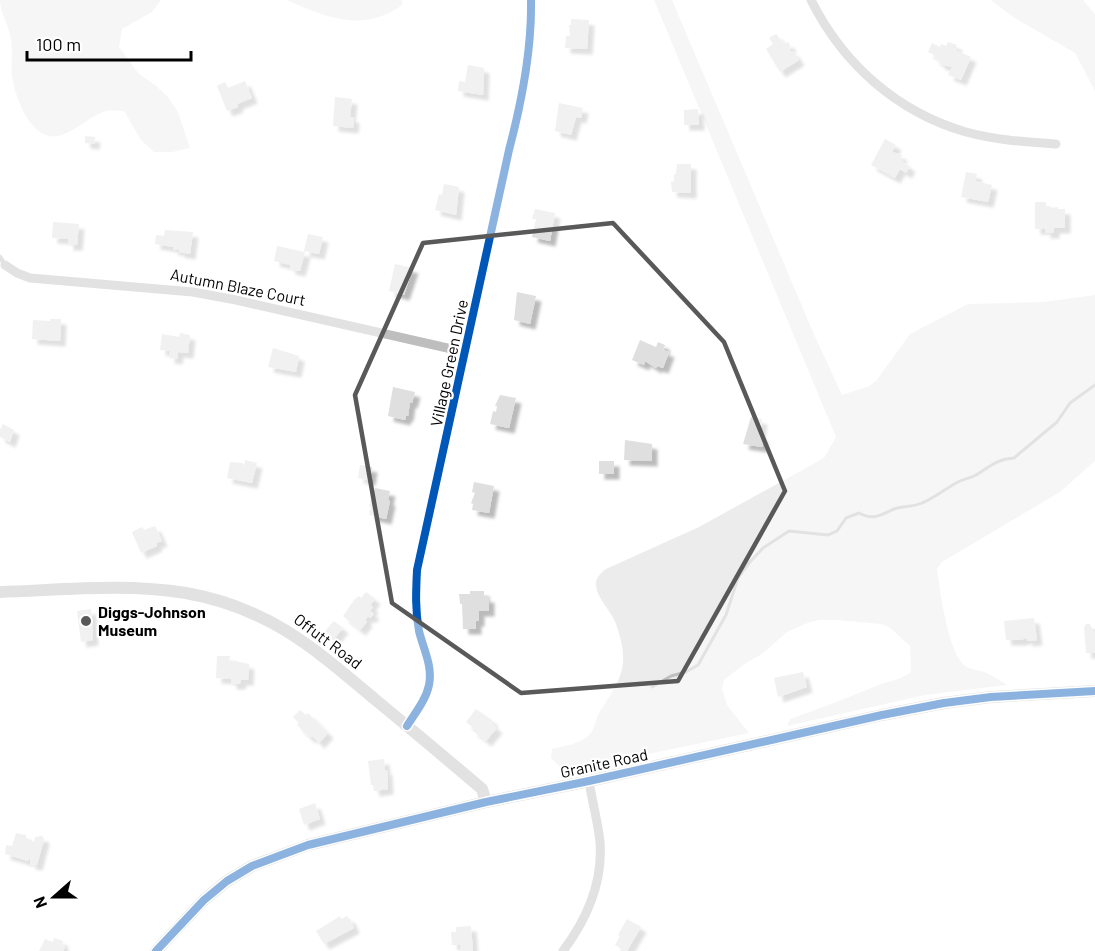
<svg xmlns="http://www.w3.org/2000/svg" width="1095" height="951" viewBox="0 0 1095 951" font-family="Barlow,sans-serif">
<defs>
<filter id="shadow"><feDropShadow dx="5.5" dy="5.5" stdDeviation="1.5" flood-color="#0004"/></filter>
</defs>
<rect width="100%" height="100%" fill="#fff"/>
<g fill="#ececec">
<path d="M0 0H161L152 12 122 29 119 47 139 74 155 85 168 97 178 112 190 148 172 152H154L141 140 124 111C119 111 111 110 106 111 90 116 77 130 62 135 32 145 15 98 12 76 11 64 13 51 11 39 9 25 0 14 0 0Z"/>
<path d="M287 0H402V5C364 33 326 18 287 0Z"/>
<path d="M654 0H672L813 332 842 395 869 386 876 381 910 334 968 304 1043 302 1095 295V461L1060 492 942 562 937 569C940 590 948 653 965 666 972 670 980 670 987 673 994 677 1001 681 1007 685L925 695 787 726 790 719C819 709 847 698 876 686 888 681 901 680 911 672L910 646 889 627 881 624 837 620H820L810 622 787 632 762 654 746 663 724 680 722 688 727 705 749 733 572 770H563L551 758 552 749C565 746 580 744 590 734 595 729 595 720 599 713 621 678 631 667 616 624 612 611 595 597 596 583 596 577 602 572 606 569L699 527 824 458 836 437Z"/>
<polygon points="991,0 1083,0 1095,14 1095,91 1075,53 1013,17"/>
</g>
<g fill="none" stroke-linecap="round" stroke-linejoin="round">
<path stroke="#bfbfbf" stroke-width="3" d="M652 687 671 676 686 672 698 665 726 615 738 578 749 563 763 548 789 531 828 535 837 531 846 518 859 513C874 521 880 515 894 509 903 506 913 507 922 503 935 498 946 488 958 482 964 479 971 478 976 475 989 467 997 459 1014 458L1057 422 1070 403 1095 385"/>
</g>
<g fill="#dfdfdf" filter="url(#shadow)">
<polygon points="571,19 589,20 587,49 565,48 566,36 570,36 569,25 571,25"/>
<polygon points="776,34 784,44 788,42 791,47 788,48 791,52 793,51 799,60 780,72 766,49 773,44 769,38"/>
<polygon points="948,42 957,45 955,50 971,57 961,80 948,75 952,67 939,64 940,62 934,59 935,55 928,52 932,43 940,47 941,44 946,46"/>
<polygon points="468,65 484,68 483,95 458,91 459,81 465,82"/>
<polygon points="245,81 252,98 237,104 238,107 227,111 217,86 225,82 228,88"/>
<polygon points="335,97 352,99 350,117 354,118 353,128 333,126"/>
<polygon points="559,103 583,108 581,118 576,117 571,135 555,131"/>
<polygon points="698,109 699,125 684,125 684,110"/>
<polygon points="85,136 95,137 94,144 85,143"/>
<polygon points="885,139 896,145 892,152 902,155 900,159 910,167 906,173 900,169 895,178 871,165"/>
<polygon points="677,164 691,164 691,193 672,192 671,182 674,181 674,174 676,174"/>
<polygon points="966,172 977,174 975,181 992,185 988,202 961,197"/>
<polygon points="444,184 459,187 456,215 435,210 439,194 442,195"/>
<polygon points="1035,202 1046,202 1046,209 1058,207 1058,209 1065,209 1065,228 1054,228 1054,233 1045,233 1045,229 1035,229"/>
<polygon points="535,209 555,213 550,241 532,237 536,219 532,219"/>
<polygon points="53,222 79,224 77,245 68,245 68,239 52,238"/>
<polygon points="165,230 193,232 190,254 179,252 179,250 173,250 173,247 155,244 156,235 164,236"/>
<polygon points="308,234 323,237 319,254 304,251"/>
<polygon points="277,246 305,252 300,271 290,269 290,265 274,261"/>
<polygon points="395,264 413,268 404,295 389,291"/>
<polygon points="517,292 536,296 530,324 514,320"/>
<polygon points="50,319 61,319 60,341 32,339 33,320 50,321"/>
<polygon points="180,333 190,335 188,353 178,352 177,359 169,358 170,351 160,350 162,334 179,337"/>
<polygon points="640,340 656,347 658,342 665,345 663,350 669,352 663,368 657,366 656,368 645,361 644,365 632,360"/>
<polygon points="273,348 299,356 296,372 268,367"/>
<polygon points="393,387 415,392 412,403 410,402 408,416 406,416 405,420 388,416"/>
<polygon points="500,395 516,398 509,428 490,424 493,411 496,412 497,406 495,406"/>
<polygon points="751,417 762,419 760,436 764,437 762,447 743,444"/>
<polygon points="3,424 14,430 10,442 0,437 0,430"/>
<polygon points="625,440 652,444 652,461 624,460"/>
<polygon points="245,460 257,463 252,483 227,478 230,462 243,463 244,466"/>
<rect x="599" y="461" width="15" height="13"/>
<polygon points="360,465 372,467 370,480 358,478"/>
<polygon points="474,482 494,486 489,513 472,510 473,504 471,503 475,493 472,492"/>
<polygon points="375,488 390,491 388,500 390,501 386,519 369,515 371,507 369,506"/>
<polygon points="155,526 162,541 156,543 157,546 141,553 132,532 142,527 144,530"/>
<polygon points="470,591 484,591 484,597 489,597 489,611 479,611 479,621 476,621 476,629 463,629 462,604 460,604 459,594 470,594"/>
<polygon points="366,592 375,599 370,605 373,607 370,611 374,614 370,618 368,616 365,620 367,622 360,630 343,616 354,600 359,596 361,598"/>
<polygon points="91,609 93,640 81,642 77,611"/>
<polygon points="1034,618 1037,640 1027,641 1027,638 1020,640 1006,640 1004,621"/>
<polygon points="334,621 343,628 334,639 325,631"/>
<polygon points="1086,624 1090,624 1093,631 1095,631 1095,653 1086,653 1084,627"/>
<polygon points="217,656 230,656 229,663 235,661 249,664 248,680 241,680 240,684 231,684 231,679 216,678"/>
<polygon points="803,672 807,687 778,697 774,678"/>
<polygon points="476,709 493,721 491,723 497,728 486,741 472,730 474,728 466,722"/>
<polygon points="300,710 306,715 308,713 328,733 319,743 312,736 310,738 297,725 299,723 293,717"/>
<polygon points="384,759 385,770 387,770 388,789 374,791 373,785 371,785 368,761"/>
<polygon points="315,803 320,819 304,825 299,809"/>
<polygon points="16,833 26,835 26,838 34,842 35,837 42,836 44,839 37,865 30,864 30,857 28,861 5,854 6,845 12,846"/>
<polygon points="340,916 341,919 347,916 349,919 350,918 354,928 324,944 316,931"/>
<polygon points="627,919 641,927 627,951 625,951 615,945 620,936 618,935"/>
<polygon points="471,926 473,951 460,951 460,945 452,945 451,932 456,932 456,927"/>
<polygon points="54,938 63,941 62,945 65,947 63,951 39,951 45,939 53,942"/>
</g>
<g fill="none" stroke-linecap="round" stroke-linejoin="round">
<polyline stroke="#bebebe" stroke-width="4.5" points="0,257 5,265"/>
<g stroke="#bebebe" stroke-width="9">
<path d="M811 0C843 64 897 112 966 132 995 140 1026 142 1056 144"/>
<polyline points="5,265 17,273 30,278 193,292 236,300 465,352"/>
<path d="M407 726C415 713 426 700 429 685 433 666 423 648 419 631 415 610 416 591 417 570L509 150C522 101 532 51 531 0"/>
<path d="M563 951C587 919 603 882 600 842 598 822 592 801 589 781"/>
</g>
<g stroke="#bebebe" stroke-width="12">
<path d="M0 592C62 590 125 583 186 593 270 608 315 649 377 701 412 730 447 759 482 789L486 802"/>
<polyline points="156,951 204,900 227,881 252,866 308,845 486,802 589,781 882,715 944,703 991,697 1095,691"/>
</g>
<defs>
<g id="cycleway">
<path d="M407 726C415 713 426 700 429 685 433 666 423 648 419 631 415 610 416 591 417 570L509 150C522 101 532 51 531 0"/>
<polyline points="156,951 204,900 227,881 252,866 308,845 486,802 589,781 882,715 944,703 991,697 1095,691"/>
</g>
</defs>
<use href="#cycleway" stroke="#fff" stroke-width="11"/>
<use href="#cycleway" stroke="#0057b8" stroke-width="8"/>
</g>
<path d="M0 0H1095V951H0ZM613 223 724 342 785 491 678 681 521 693 392 603 355 395 423 243Z" fill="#fff" fill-opacity=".55" fill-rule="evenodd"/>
<path fill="none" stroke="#595959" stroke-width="4.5" stroke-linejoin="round" d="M613 223 724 342 785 491 678 681 521 693 392 603 355 395 423 243Z"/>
<circle fill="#595959" stroke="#fff" stroke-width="2" cx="86" cy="621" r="6"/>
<g text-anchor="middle" stroke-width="4.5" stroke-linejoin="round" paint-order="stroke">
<g font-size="16" fill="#000" stroke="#fff">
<text transform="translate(238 287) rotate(11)" y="6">Autumn Blaze Court</text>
<text transform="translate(449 363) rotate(-78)" y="6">Village Green Drive</text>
<text transform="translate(328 641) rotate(37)" y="6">Offutt Road</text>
<text transform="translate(604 763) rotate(-12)" y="6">Granite Road</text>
</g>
<g font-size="16" font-weight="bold" fill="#000" stroke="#fff" text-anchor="start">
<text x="98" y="618">Diggs-Johnson<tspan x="98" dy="18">Museum</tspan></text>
</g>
</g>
<g transform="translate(54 897) rotate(249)" stroke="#ffffff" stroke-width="4.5" paint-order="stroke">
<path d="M0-4.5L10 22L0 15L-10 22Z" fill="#000000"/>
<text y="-9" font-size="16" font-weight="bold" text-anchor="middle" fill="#000000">N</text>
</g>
<path d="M27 51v9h164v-9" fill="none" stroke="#000000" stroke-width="3"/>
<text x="36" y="51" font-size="18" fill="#000000" stroke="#ffffff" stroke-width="4.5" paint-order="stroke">100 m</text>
</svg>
